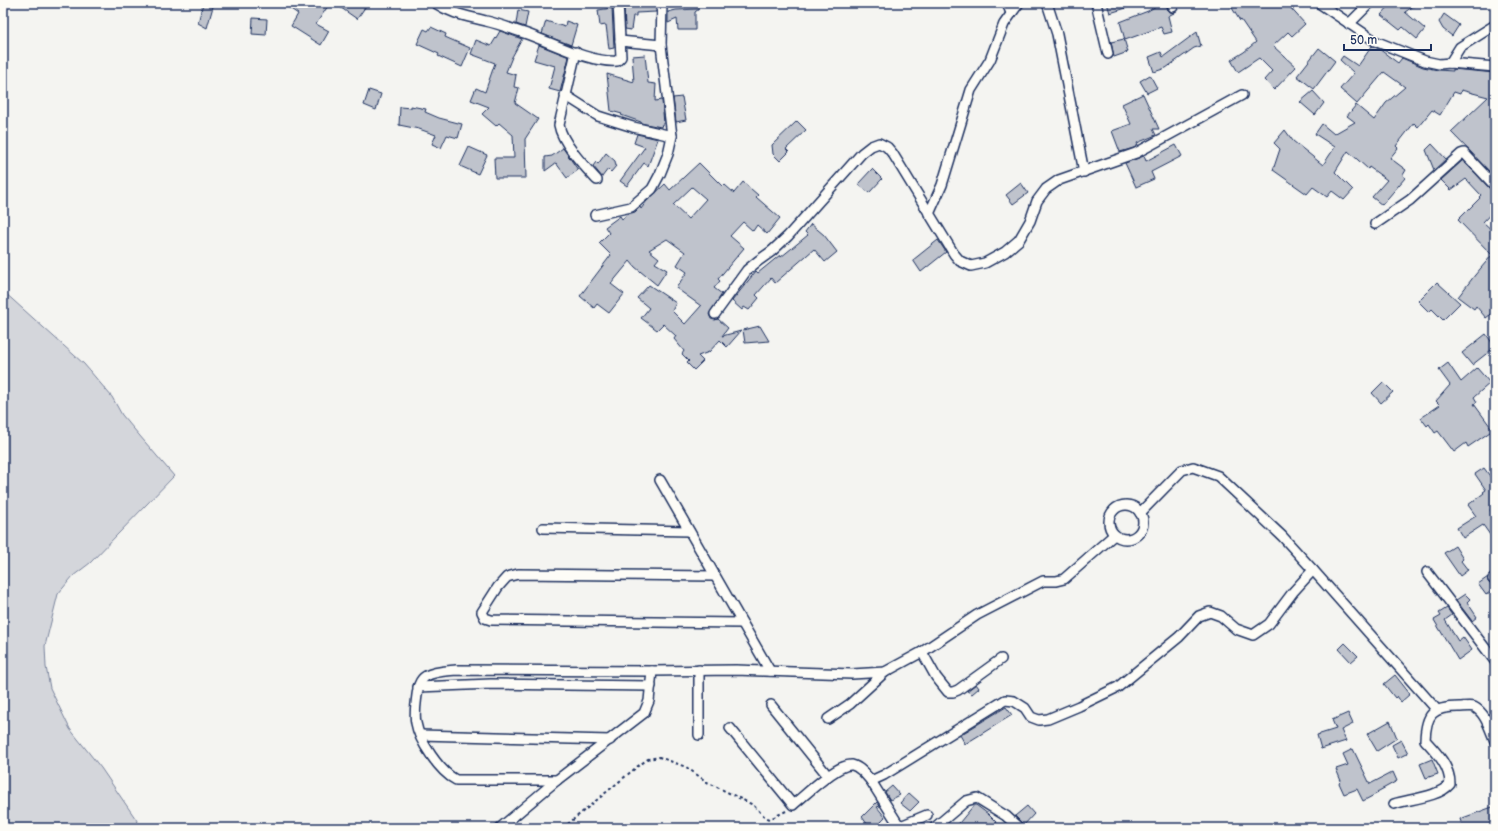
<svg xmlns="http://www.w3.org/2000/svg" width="1498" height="831" viewBox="0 0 1498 831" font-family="'Balsamiq Sans',sans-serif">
<rect width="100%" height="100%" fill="#f4f4f1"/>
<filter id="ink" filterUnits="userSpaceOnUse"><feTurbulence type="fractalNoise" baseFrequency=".025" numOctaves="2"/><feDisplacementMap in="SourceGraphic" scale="8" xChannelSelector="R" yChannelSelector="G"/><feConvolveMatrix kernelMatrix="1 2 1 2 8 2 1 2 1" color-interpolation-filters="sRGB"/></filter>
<g filter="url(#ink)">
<polygon fill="#d4d6db" stroke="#78829c" points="3,291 84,364 112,397 122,415 174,476 90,563 73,576 58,594 45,646 46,667 50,688 70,729 101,768 142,828 3,828"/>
<g fill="#bfc3cc" stroke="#1b2f5e" fill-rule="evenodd">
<polygon points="203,3 214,3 207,28 198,23"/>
<polygon points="282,3 330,3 316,24 329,31 321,45 291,26 298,14"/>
<polygon points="334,3 368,3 357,19"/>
<polygon points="648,3 656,3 656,12 636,13 636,16 633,16 631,30 625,29 624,4 648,5"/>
<polygon points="1107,3 1136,3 1136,5 1110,13"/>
<polygon points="1161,3 1166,3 1168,11 1174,13 1168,16 1172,32 1164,34 1161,27 1125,40 1120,22 1148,11"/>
<polygon points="1229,3 1286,3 1305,24 1292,36 1288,32 1273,46 1296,67 1274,90 1264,80 1272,71 1259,58 1238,72 1231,60 1244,52 1256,42 1241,20 1240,21"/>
<polygon points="1392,3 1418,3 1405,12 1425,29 1417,39 1403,27 1400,30 1381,15"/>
<polygon points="612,8 614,48 609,49 606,25 600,26 598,10"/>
<polygon points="699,9 695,12 695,30 678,30 677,19 668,23 668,12 676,10"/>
<polygon points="518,10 528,12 525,27 516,24"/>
<polygon points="1444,14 1459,25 1452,36 1443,29 1439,22"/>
<polygon points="253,18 267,19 266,35 252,34"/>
<polygon points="546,21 565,27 566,21 577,25 571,45 542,34"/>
<polygon points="431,27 446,34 445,37 470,48 462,67 438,56 439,54 417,44 424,29 428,31"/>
<polygon points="500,31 522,39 512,57 506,72 516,75 514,87 519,88 515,103 538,119 525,139 526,178 495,178 494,158 514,158 513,135 499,123 496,126 482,114 489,107 471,100 476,88 485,92 495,63 471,54 476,40 491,46"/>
<polygon points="1197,32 1201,46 1194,48 1166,68 1154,72 1149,57 1161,52 1163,57"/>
<polygon points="1124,39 1128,52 1114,57 1111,42"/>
<polygon points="539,45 569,57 560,92 549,89 555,66 534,60"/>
<polygon points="1372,46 1379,49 1398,63 1402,58 1423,67 1438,70 1453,71 1453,69 1495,73 1495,177 1451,132 1488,97 1461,90 1460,94 1454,92 1440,115 1432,110 1418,127 1414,123 1396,146 1398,148 1390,158 1406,170 1403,175 1405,178 1382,205 1372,197 1387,180 1369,167 1368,169 1348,151 1335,172 1353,190 1344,200 1332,191 1327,197 1313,187 1307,194 1273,170 1280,149 1274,143 1285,130 1293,141 1323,165 1335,147 1315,134 1322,124 1334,134 1355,122 1347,116 1356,105 1374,120 1386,103 1405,87 1384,72 1357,104 1340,89 1354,73 1340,60 1343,56 1358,66"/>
<polygon points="1319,48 1335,61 1314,89 1297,76"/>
<polygon points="645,55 648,83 656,84 655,101 662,100 664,124 662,124 661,127 641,123 641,122 621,115 622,114 611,111 607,74 634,82 632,56"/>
<polygon points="1150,75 1157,88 1147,93 1140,81"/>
<polygon points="369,90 381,94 376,110 364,105"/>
<polygon points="1313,91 1324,103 1315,115 1300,102"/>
<polygon points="1143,94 1159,129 1153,129 1156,135 1137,143 1138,145 1134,148 1120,152 1112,131 1131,124 1122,104"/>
<polygon points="682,97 686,120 676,122 673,98"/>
<polygon points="411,106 426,109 425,112 439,118 462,124 458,138 447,135 441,148 432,144 436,135 419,129 399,125 400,107 411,108"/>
<polygon points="797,121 806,130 786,149 789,152 780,161 773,154 772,145"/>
<polygon points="637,134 658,139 648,166 644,163 627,186 620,181 645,147 634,143"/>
<polygon points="1432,144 1446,159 1434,170 1426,150"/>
<polygon points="1176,145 1182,156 1151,172 1154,179 1136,187 1125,163 1144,156 1146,161"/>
<polygon points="469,147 487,155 478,174 460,166"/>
<polygon points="563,148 578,170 567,178 556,163 545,171 545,157 552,156"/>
<polygon points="606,153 615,161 616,166 611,172 608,169 602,177 593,166 596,162 598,164"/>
<polygon points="1463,160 1491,190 1495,192 1495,209 1483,222 1495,233 1495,311 1486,318 1476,306 1474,309 1458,297 1475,275 1492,255 1458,220 1480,198 1479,197 1481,195 1466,179 1451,190 1441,180"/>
<path d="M699 163 723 187 725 185 734 193 743 182 758 195 756 197 780 218 767 234 757 225 753 231 743 222 730 236 744 248 718 279 720 281 714 288 722 294 709 314 711 319 715 320 718 319 728 328 722 336 741 331 727 347 720 340 709 352 698 356 703 361 694 370 687 363 689 361 682 354 684 351 674 339 676 336 663 324 657 330 641 318 649 308 637 298 649 285 676 303 672 311 685 324 701 306 676 288 687 272 677 265 685 252 667 239 649 250 659 258 655 263 667 270 657 285 635 267 630 261 611 284 624 294 609 313 597 304 594 308 580 296 611 255 599 243 609 233 605 227 620 216 622 219 628 214 635 212 640 207 641 209 646 202 665 184 670 190ZM692 187 706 199 688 219 673 205Z"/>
<polygon points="872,169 882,179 869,193 858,184"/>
<polygon points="1021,183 1028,193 1013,204 1006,195"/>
<polygon points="811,224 824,235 837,252 825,262 814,249 775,283 771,278 756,295 759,298 749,310 744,307 742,310 732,301 756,271 758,273 780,255 781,257 808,235 805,232"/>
<polygon points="938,240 946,252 921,272 913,260"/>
<polygon points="1437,282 1460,303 1443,320 1432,309 1429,312 1418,301"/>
<polygon points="760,326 769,341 745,343 743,330"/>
<polygon points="1486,334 1495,347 1472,365 1462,353"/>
<polygon points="1448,363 1461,382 1477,368 1490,383 1474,397 1477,402 1474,404 1493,430 1468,447 1466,443 1454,452 1438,431 1435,433 1429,424 1427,426 1421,418 1440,405 1436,401 1450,385 1439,370"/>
<polygon points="1383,382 1393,392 1381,403 1372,393"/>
<polygon points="1484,468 1495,483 1495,506 1490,510 1495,516 1495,542 1483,525 1463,538 1457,528 1476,516 1468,505 1484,493 1483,492 1486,490 1475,474"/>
<polygon points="1455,546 1463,559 1461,561 1468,570 1460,576 1444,553"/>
<polygon points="1488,577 1488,582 1490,584 1495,585 1495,588 1486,595 1478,584"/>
<polygon points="1465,594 1470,599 1467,602 1477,617 1472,621 1456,600"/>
<polygon points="1447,608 1452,615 1445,620 1458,641 1463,637 1472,650 1458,660 1434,620 1441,616 1439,613"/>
<polygon points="1345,643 1358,656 1351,662 1339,649"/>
<polygon points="1395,675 1410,694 1401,702 1397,696 1395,698 1384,684"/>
<polygon points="976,684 979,688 972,694 967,691"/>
<polygon points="1006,707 1012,715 965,744 960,735"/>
<polygon points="1348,713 1353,724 1341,730 1346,741 1321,749 1317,735 1336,729 1332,720"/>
<polygon points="1390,721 1397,738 1377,751 1367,734"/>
<polygon points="1401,740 1408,753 1398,758 1392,745"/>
<polygon points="1353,749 1370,784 1393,772 1397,781 1377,792 1378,793 1363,801 1357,789 1344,794 1339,783 1341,781 1336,769 1348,765 1343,754"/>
<polygon points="1432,759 1438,774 1426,778 1420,764"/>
<polygon points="892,786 900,795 890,800 885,792"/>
<polygon points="909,793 919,802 910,811 900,803"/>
<polygon points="877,802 880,806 877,807 885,817 881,821 889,828 870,828 862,817"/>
<polygon points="974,805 976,805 988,814 1002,828 955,828"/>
<polygon points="1027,806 1034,814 1024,825 1015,816"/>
<polygon points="1495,806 1495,828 1463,828 1460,819"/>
</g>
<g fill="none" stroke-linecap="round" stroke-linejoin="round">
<defs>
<g id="minor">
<path d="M435 3C452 14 467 16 486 21 499 24 512 29 524 33 551 42 589 63 617 61L621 57 618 3"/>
<polyline points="1007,3 1011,13"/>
<polyline points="1047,3 1057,34 1084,172"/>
<polyline points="1096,3 1108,54"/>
<polyline points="1172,3 1173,7"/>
<polyline points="1319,3 1375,41 1425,61 1439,64 1450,63 1495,67"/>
<polyline points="1349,24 1370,3"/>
<polyline points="620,41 661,45"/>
<path d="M576 52 559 125C562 143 585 167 597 180"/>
<polyline points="1450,63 1460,47 1495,25"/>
<polyline points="565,95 598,116 633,127 672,136"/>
<polyline points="929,214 942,185 971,90 990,60 1004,24 1019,3"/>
<polyline points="595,215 631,207 652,189 660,174 668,154 672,136 661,45 662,3"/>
<polyline points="1375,224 1410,200 1461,154 1464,153 1495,186"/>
<polyline points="715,314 747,270 758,261 772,251 788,236 862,153 871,146 879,143 887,147 893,154 954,254 960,261 971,266 985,263 1005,252 1019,240 1030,221 1037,201 1046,189 1059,180 1136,153 1242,95"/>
<polyline points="660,480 770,671"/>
<circle cx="1126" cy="522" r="17"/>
<polyline points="1140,513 1182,470 1193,467 1218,476 1282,536 1313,570"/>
<polyline points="543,528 689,531"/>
<polyline points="1427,572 1495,661"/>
<polyline points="715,576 518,574 507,577 498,587 482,612 485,618 491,620 742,623"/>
<polyline points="1493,579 1495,578"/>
<polyline points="922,652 936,677 948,692 953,692 958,690 1001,659"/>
<polyline points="418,687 491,684 651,686"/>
<polyline points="771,705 828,776"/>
<polyline points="828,719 850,704 885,672"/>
<path d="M730 728 793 805C804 796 838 763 852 765 860 767 866 775 871 781L884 775 1005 700 1014 701 1025 708 1031 717 1039 720 1048 719 1079 706 1118 687 1179 637 1199 616 1210 612 1221 616 1236 629 1253 635 1269 624 1293 592 1313 570 1437 710"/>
<polyline points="420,735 610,740"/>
<polyline points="699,735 699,670"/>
<path d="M557 780H456C440 772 419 741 416 723 414 714 416 704 417 695 418 688 419 680 426 676 435 671 446 671 456 670L652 671 736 670 852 674 885 672 922 652 977 615 1043 581H1056L1064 579 1114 535"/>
<polyline points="871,781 898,824 903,825 927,815"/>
<path d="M1394 804C1410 799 1439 797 1450 784 1450 766 1436 752 1425 740 1426 714 1432 707 1459 707 1463 707 1470 706 1474 707 1486 713 1490 730 1495 741"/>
<polyline points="500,828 557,780 644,713 649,701 652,671"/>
<polyline points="934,828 966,801 977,798 1006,816 1019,828"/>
</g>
</defs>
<use href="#minor" stroke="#1b2f5e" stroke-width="12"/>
<polyline stroke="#1b2f5e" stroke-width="2" stroke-dasharray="3 3" stroke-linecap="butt" points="563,828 638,766 648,759 659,757 686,767 707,782 753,805 765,817 770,819 786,811"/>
<use href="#minor" stroke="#fdfcf7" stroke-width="9"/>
</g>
</g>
<rect width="1498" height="831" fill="none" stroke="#fdfcf7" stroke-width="16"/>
<rect x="8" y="8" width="1482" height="815" fill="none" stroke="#1b2f5e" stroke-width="1.5" filter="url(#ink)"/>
<path d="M1344 44v6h87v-6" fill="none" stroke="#1b2f5e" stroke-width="2"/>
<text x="1350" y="44" font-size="12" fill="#1b2f5e" stroke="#fdfcf7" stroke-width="3" paint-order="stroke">50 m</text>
</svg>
